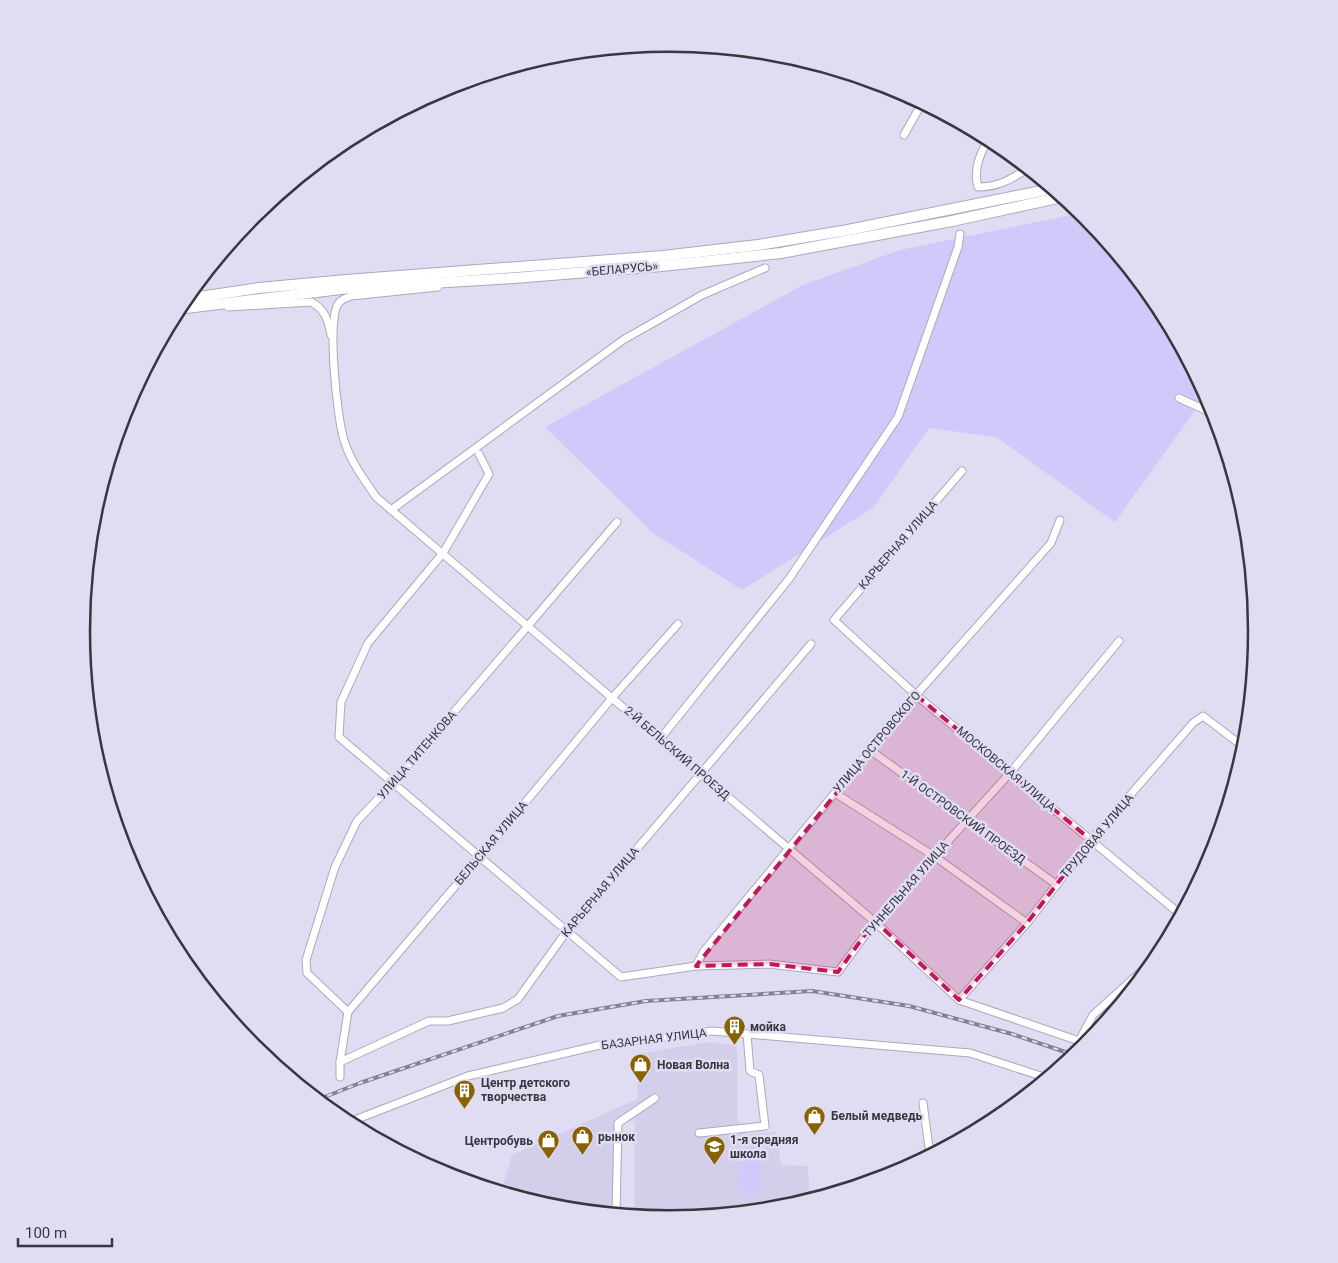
<svg xmlns="http://www.w3.org/2000/svg" width="1338" height="1263" viewBox="0 0 1338 1263" font-family="Roboto,sans-serif">
<rect width="100%" height="100%" fill="#e0ddf3"/>
<polygon fill="#d3cfeb" points="708,1042 737,1046 737,1119 747,1134 776,1132 781,1165 808,1166 810,1200 793,1205 634,1211 635,1121 618,1123 616,1214 554,1208 501,1192 512,1155 637,1099 638,1073 637,1054"/>
<g fill="#d0c9f9">
<polygon points="1081,213 1158,305 1206,395 1115,522 996,437 929,428 874,507 742,590 653,533 545,427 803,285 900,250"/>
<polygon points="750,1145 758,1150 761,1158 760,1191 756,1195 747,1197 742,1194 739,1188 740,1155 743,1149"/>
</g>
<g fill="none" stroke-linecap="round" stroke-linejoin="round">
<defs>
<g id="minor">
<polyline points="904,135 922,103"/>
<path d="M988 139C980 155 973 169 978 187 998 187 1010 180 1027 169"/>
<path d="M438 287 351 296C346 298 341 299 338 304 327 323 337 418 344 440 350 461 364 479 376 497L875 922 959 1000 1088 1044"/>
<path d="M228 307 311 302C325 309 328 320 331 335"/>
<polyline points="1179,398 1214,414"/>
<polyline points="479,454 489,474 443,553 368,643 341,702 339,737 621,977 696,966 769,964 838,972 873,924 1010,773 1119,641"/>
<polyline points="962,471 834,620 916,695 1181,915"/>
<polyline points="391,510 623,340 702,295 765,268"/>
<polyline points="660,739 789,579 898,417 958,247 960,234"/>
<polyline points="870,750 1057,885"/>
<polyline points="835,793 934,856 1027,923"/>
<polyline points="696,966 704,951 916,695 1051,543 1060,520"/>
<polyline points="959,1000 1027,923 1091,840 1193,723 1203,716 1245,748"/>
<polyline points="348,1012 307,973 306,960 335,867 357,821 393,783 617,522"/>
<polyline points="1079,1041 1093,1015 1146,967 1181,914"/>
<polyline points="340,1062 429,1021 448,1021 503,1008 518,999 567,931 811,644"/>
<polyline points="340,1077 340,1062 348,1012 480,857 612,698 678,624"/>
<polyline points="923,1103 930,1155"/>
<polyline points="347,1123 468,1076 600,1045 712,1031 970,1053 1047,1078"/>
<polyline points="699,1133 765,1126 759,1075 750,1071 747,1034"/>
<polyline points="616,1214 618,1123 655,1098"/>
</g>
<g id="highway">
<polyline points="185,299 259,288 346,280 663,256 758,245 848,230 1051,189"/>
<polyline points="178,309 349,288 514,278 662,266 781,253 952,221 1062,197"/>
</g>
</defs>
<use href="#minor" stroke="#aba8bc" stroke-width="9"/>
<use href="#highway" stroke="#aba8bc" stroke-width="12"/>
<use href="#minor" stroke="#fff" stroke-width="7"/>
<use href="#highway" stroke="#fff" stroke-width="10"/>
<defs>
<polyline id="rail" points="317,1100 360,1083 558,1016 646,1001 812,991 909,1006 1012,1034 1074,1055"/>
</defs>
<use href="#rail" stroke="#848290" stroke-width="4"/>
<use href="#rail" stroke="#e0ddf3" stroke-width="2" stroke-dasharray="5.5" stroke-linecap="butt"/>
</g>
<path fill="#c2185b" fill-opacity="0.2" stroke="#c2185b" stroke-width="4" stroke-dasharray="10 6" stroke-linejoin="round" d="M916 695 1091 840 1027 923 959 1000 875 921 838 972 769 964 696 966Z"/>
<defs>
<symbol id="building-pin" viewBox="-11 -11 22 30"><path d="M0 17L-7.5 6A9.5 9.5 0 1 1 7.5 6Z" fill="#896100" stroke="#e0ddf3"/><path d="M-4-6H4V6H1V3H-1V6H-4ZM-2.5-4.3h1.7v1.8h-1.7ZM.8-4.3h1.7v1.8H.8ZM-2.5-1h1.7V.8h-1.7ZM.8-1h1.7V.8H.8Z" fill="#fff"/></symbol>
<symbol id="shop-pin" viewBox="-11 -11 22 30"><path d="M0 17L-7.5 6A9.5 9.5 0 1 1 7.5 6Z" fill="#896100" stroke="#e0ddf3"/><path d="M-5-2.5h2.3a2.7 3.5 0 0 1 5.4 0H5L5.5 6h-11ZM-1.5-2.5h3a1.5 2.3 0 0 0-3 0Z" fill="#fff"/></symbol>
<symbol id="school-pin" viewBox="-11 -11 22 30"><path d="M0 17L-7.5 6A9.5 9.5 0 1 1 7.5 6Z" fill="#896100" stroke="#e0ddf3"/><path d="M0-5L7-2L0 1L-7-2ZM-4 1L0 2.5L4 1V4Q0 6-4 4Z" fill="#fff"/></symbol>
</defs>
<g fill-rule="evenodd">
<use href="#building-pin" x="722" y="1014" width="25" height="34"/>
<use href="#shop-pin" x="628" y="1052" width="25" height="34"/>
<use href="#building-pin" x="452" y="1078" width="25" height="34"/>
<use href="#shop-pin" x="802" y="1104" width="25" height="34"/>
<use href="#shop-pin" x="570" y="1124" width="25" height="34"/>
<use href="#shop-pin" x="536" y="1128" width="25" height="34"/>
<use href="#school-pin" x="702" y="1134" width="25" height="34"/>
</g>
<g text-anchor="middle" stroke-width="5" stroke-linejoin="round" paint-order="stroke">
<g font-size="12" fill="#38373f" stroke="#e0ddf3">
<text transform="translate(622 269) rotate(-5)" y="4">«БЕЛАРУСЬ»</text>
<text transform="translate(898 545) rotate(-49)" y="4">КАРЬЕРНАЯ УЛИЦА</text>
<text transform="translate(877 742) rotate(-50)" y="4">УЛИЦА ОСТРОВСКОГО</text>
<text transform="translate(677 753) rotate(41)" y="4">2-Й БЕЛЬСКИЙ ПРОЕЗД</text>
<text transform="translate(417 755) rotate(-49)" y="4">УЛИЦА ТИТЕНКОВА</text>
<text transform="translate(1006 769) rotate(40)" y="4">МОСКОВСКАЯ УЛИЦА</text>
<text transform="translate(963 817) rotate(36)" y="4">1-Й ОСТРОВСКИЙ ПРОЕЗД</text>
<text transform="translate(1097 836) rotate(-50)" y="4">ТРУДОВАЯ УЛИЦА</text>
<text transform="translate(491 843) rotate(-50)" y="4">БЕЛЬСКАЯ УЛИЦА</text>
<text transform="translate(906 889) rotate(-49)" y="4">ТУННЕЛЬНАЯ УЛИЦА</text>
<text transform="translate(600 892) rotate(-50)" y="4">КАРЬЕРНАЯ УЛИЦА</text>
<text transform="translate(654 1039) rotate(-7)" y="4">БАЗАРНАЯ УЛИЦА</text>
</g>
<g font-size="12" font-weight="bold" fill="#38373f" stroke="#e0ddf3" text-anchor="start">
<text x="750" y="1031">мойка</text>
<text x="657" y="1069">Новая Волна</text>
<text x="481" y="1087">Центр детского<tspan x="481" dy="14">творчества</tspan></text>
<text x="831" y="1120">Белый медведь</text>
<text x="598" y="1141">рынок</text>
<text x="730" y="1144">1-я средняя<tspan x="730" dy="14">школа</tspan></text>
<text x="533" y="1145" text-anchor="end">Центробувь</text>
</g>
</g>
<path d="M0 0H1338V1263H0ZM90 631a579 579 0 1 1 1158 0a579 579 0 1 1-1158 0Z" fill="#e0ddf3" fill-rule="evenodd"/>
<path fill="none" stroke="#38373f" stroke-width="2.5" d="M90 631a579 579 0 1 1 1158 0a579 579 0 1 1-1158 0Z"/>
<path d="M18 1238v8h94v-8" fill="none" stroke="#38373f" stroke-width="2.5"/>
<text x="25" y="1238" font-size="15" fill="#38373f" stroke="#e0ddf3" stroke-width="4" paint-order="stroke">100 m</text>
</svg>
